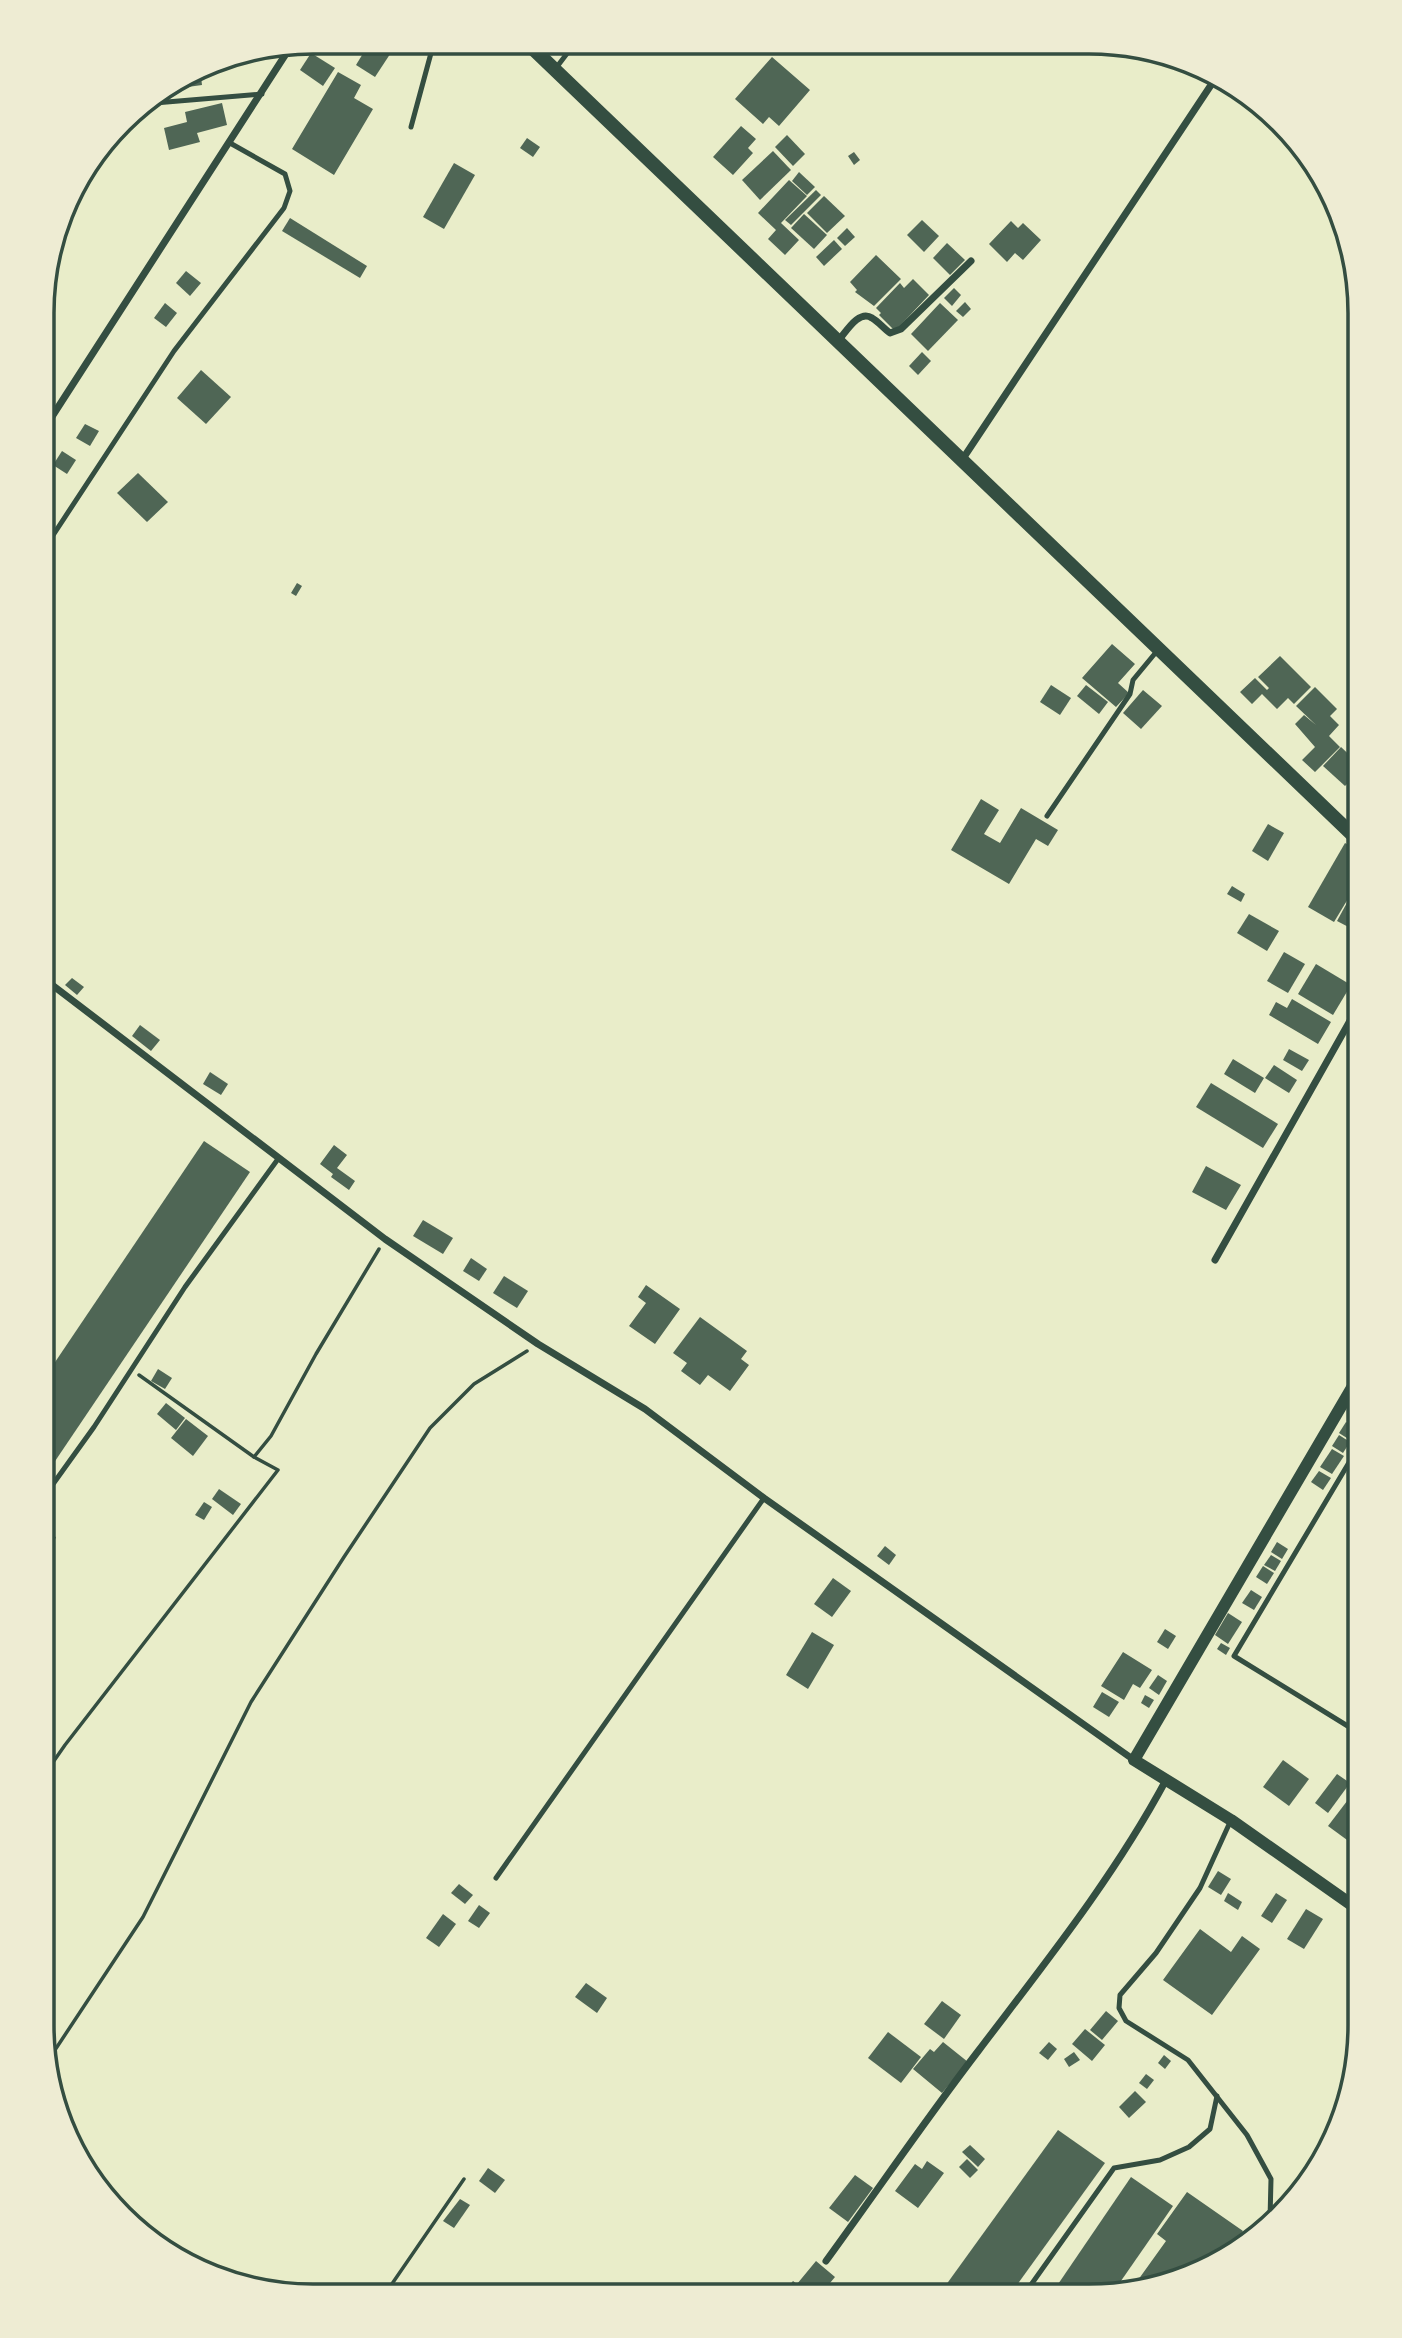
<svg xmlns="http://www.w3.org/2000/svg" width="1402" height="2338" viewBox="0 0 1402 2338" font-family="'Public Sans',sans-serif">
<rect width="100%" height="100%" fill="#e9edc9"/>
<g fill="#4f6655">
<polygon points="370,42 398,42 375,77 356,65"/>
<polygon points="311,53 335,68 323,86 300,70"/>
<polygon points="772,57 810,90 779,126 769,117 763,124 735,99"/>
<polygon points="200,68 202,85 166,90"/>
<polygon points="338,72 361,85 354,98 373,109 334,175 292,149"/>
<polygon points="222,103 227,125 197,133 200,142 169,150 164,128 187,122 185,112"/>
<polygon points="741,126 756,139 748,148 753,153 733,175 713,157"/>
<polygon points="787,135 805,154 793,166 775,147"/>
<polygon points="527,138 540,147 533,157 520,148"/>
<polygon points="773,151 791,170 760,200 742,180"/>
<polygon points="854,152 860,160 854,165 848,156"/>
<polygon points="454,163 475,175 444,229 423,217"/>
<polygon points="799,172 815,187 807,195 792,181"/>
<polygon points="789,180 807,196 781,223 799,240 785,255 768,239 776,230 758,213"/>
<polygon points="816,190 821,195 791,225 785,220"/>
<polygon points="824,196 845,216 827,233 807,213"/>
<polygon points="804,214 827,235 814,249 791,228"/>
<polygon points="290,218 367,266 360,278 282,231"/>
<polygon points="922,220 939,236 924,252 907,235"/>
<polygon points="1011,221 1018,228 1023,223 1041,240 1023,260 1015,253 1007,262 989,244"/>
<polygon points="847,228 855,237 845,246 837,238"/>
<polygon points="834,240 842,249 824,266 816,257"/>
<polygon points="947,243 965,260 950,275 933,258"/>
<polygon points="876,255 901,279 874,306 855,292 857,290 850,282"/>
<polygon points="186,271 201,283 190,296 176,283"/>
<polygon points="913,279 929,295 895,331 879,315 881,313 876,308 900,283 904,288"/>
<polygon points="954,288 961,295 952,306 944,298"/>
<polygon points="965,302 971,309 963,317 956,311"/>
<polygon points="165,303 177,313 166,327 154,318"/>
<polygon points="940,303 958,320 928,351 911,334"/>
<polygon points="922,352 931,361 918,375 909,366"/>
<polygon points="44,356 47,356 51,377 44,379"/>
<polygon points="201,370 231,397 206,424 177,398"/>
<polygon points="85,424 99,431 90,446 76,438"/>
<polygon points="62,451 76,460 67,474 53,465"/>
<polygon points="138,473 168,502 147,522 117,493"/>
<polygon points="297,583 302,586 296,596 291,593"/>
<polygon points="1112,644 1135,664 1118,683 1129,693 1116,707 1082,678"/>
<polygon points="1280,656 1311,687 1294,704 1288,698 1277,709 1262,694 1252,704 1240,692 1255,678 1267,690 1269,688 1258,677"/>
<polygon points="1051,685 1071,698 1060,715 1040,702"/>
<polygon points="1086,685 1108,702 1099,714 1077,696"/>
<polygon points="1315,687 1337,709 1330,716 1339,725 1329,736 1340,747 1315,772 1302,760 1315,747 1295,724 1304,715 1316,725 1296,706"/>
<polygon points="1143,690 1162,706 1141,729 1123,713"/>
<polygon points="1341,747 1360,765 1360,771 1345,786 1323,766"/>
<polygon points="981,799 999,810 984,834 1000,843 1021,808 1058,830 1048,846 1036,839 1009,884 951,850"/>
<polygon points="1268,824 1284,833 1268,861 1252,851"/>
<polygon points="1345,843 1360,852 1360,879 1334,922 1308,907"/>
<polygon points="1232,886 1245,894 1241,902 1227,894"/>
<polygon points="1355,888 1360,891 1360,928 1358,932 1337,921"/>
<polygon points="1249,914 1279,931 1267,951 1237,933"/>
<polygon points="1284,952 1305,964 1288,993 1267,981"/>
<polygon points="1316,964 1351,985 1333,1015 1298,994"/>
<polygon points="72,978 84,987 77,995 65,985"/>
<polygon points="1292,999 1331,1022 1318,1044 1269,1015 1276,1002 1287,1008"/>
<polygon points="140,1025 160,1040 151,1051 132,1036"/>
<polygon points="1289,1049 1309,1060 1302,1071 1283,1060"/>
<polygon points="1233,1059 1264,1078 1255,1093 1224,1074"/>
<polygon points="1274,1065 1297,1080 1289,1093 1265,1078"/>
<polygon points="210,1072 228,1084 221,1095 203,1084"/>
<polygon points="1211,1083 1278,1124 1263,1148 1196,1107"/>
<polygon points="204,1141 250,1172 43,1479 43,1380"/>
<polygon points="334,1145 347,1155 337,1168 355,1181 349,1190 331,1177 333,1174 320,1164"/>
<polygon points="1206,1166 1241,1185 1226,1210 1192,1192"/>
<polygon points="423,1220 453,1238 443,1254 413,1236"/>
<polygon points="471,1258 487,1269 479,1281 463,1271"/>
<polygon points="504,1276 528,1291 517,1308 493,1293"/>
<polygon points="646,1285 680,1309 655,1344 629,1326 646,1303 638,1297"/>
<polygon points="700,1317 747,1351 741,1359 749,1365 730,1391 708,1375 700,1385 681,1371 687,1363 673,1353"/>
<polygon points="158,1369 172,1378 165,1389 151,1381"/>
<polygon points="166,1403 185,1418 176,1430 157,1414"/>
<polygon points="186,1419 208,1436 193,1456 171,1438"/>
<polygon points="1346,1422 1358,1429 1350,1440 1339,1433"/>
<polygon points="1339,1435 1350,1442 1343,1453 1332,1446"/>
<polygon points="1332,1449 1344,1456 1332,1474 1320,1467"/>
<polygon points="1319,1471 1331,1478 1323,1490 1311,1482"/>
<polygon points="219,1489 241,1504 233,1515 212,1499"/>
<polygon points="204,1502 212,1507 204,1520 195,1515"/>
<polygon points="43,1532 56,1537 49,1555 43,1552"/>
<polygon points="1277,1542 1288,1549 1282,1559 1271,1552"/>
<polygon points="885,1546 896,1555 889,1565 877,1556"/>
<polygon points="1271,1555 1281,1561 1275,1571 1264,1565"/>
<polygon points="1263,1566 1274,1573 1267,1584 1256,1577"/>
<polygon points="833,1578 851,1591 832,1617 814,1604"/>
<polygon points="1251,1590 1262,1597 1254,1610 1242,1603"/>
<polygon points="1228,1613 1242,1622 1228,1644 1215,1635"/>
<polygon points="1165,1629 1176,1636 1168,1649 1157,1642"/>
<polygon points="812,1632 834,1645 808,1689 786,1675"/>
<polygon points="1221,1643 1230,1648 1226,1655 1217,1649"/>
<polygon points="1123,1652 1152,1670 1140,1688 1133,1684 1124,1700 1101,1686"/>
<polygon points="1158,1675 1167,1681 1159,1695 1149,1688"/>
<polygon points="1102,1692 1119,1702 1109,1717 1093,1707"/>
<polygon points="1145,1695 1154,1700 1149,1708 1141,1703"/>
<polygon points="1283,1760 1309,1779 1289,1806 1263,1787"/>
<polygon points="1337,1774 1350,1783 1328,1813 1315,1803"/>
<polygon points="1357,1788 1359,1790 1358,1848 1328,1826"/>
<polygon points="1218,1871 1231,1879 1221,1895 1208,1887"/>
<polygon points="459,1884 473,1895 465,1904 451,1893"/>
<polygon points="1228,1893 1242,1902 1238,1910 1224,1901"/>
<polygon points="1276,1893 1287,1900 1272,1923 1261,1916"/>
<polygon points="479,1905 490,1913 479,1928 468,1921"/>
<polygon points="1306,1909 1323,1919 1304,1949 1287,1939"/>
<polygon points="443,1914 456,1924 439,1947 426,1938"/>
<polygon points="1200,1929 1231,1952 1242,1936 1260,1949 1212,2015 1163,1980"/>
<polygon points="586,1983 607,1998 597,2013 575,1997"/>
<polygon points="942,2001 961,2015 944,2039 924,2024"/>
<polygon points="1106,2011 1118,2021 1102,2040 1090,2030"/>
<polygon points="1085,2029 1105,2045 1092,2061 1072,2044"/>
<polygon points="888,2032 921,2057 901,2083 868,2058"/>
<polygon points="943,2042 968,2062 942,2093 913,2069 930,2049 934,2052"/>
<polygon points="1049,2042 1057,2049 1048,2060 1039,2053"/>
<polygon points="1074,2052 1080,2060 1069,2067 1064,2059"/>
<polygon points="1164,2055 1171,2061 1165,2069 1158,2063"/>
<polygon points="1146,2074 1154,2080 1147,2089 1139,2083"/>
<polygon points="1135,2091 1146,2102 1129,2118 1119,2107"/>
<polygon points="1058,2130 1105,2163 1009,2296 938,2296"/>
<polygon points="970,2145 985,2159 978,2167 962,2152"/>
<polygon points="967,2159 978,2170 970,2178 959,2167"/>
<polygon points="927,2161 944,2173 918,2208 895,2191 915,2164 922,2169"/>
<polygon points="488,2168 505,2180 495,2193 479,2181"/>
<polygon points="855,2175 873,2188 848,2222 829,2208"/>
<polygon points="1131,2177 1173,2206 1114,2291 1089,2296 1050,2296"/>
<polygon points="1187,2192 1243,2231 1225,2257 1192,2276 1133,2287 1166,2241 1157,2234"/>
<polygon points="460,2199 470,2205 454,2228 443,2221"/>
<polygon points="816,2261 835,2277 820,2295 781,2295 793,2281 797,2284"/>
</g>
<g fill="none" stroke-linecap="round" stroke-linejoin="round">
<g stroke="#344e41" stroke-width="3.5">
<polyline points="139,1375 254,1457 271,1436 316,1354 379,1249"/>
<polyline points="42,1778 65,1745 278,1470 254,1457"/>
<polyline points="49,2059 143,1917 251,1702 344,1557 430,1428 474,1384 527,1351"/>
<polyline points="385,2294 464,2179"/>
</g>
<g stroke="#344e41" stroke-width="5">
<polyline points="556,68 575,43"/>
<polyline points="143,104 262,94"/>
<polyline points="411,127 434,42"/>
<polyline points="44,549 174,351 284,208 290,191 285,174 230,143"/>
<polyline points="1047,816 1130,694 1133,680 1157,651"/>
<polyline points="43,1498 94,1427 185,1287 278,1159"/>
<polyline points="1359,1733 1234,1656 1360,1444"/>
<polyline points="1231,1820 1200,1888 1156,1953 1120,1995 1119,2008 1126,2021 1188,2060 1247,2135 1271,2179 1270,2219 1249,2243"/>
<polyline points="496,1878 764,1498"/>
<polyline points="1023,2296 1114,2168 1160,2160 1189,2147 1210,2129 1217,2096"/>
</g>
<g stroke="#344e41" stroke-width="7">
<path d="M838 341C846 332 859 309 872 318 879 322 883 328 890 333L901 329 971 261"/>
<polyline points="44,429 291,46"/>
<polyline points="962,460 1217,76"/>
<polyline points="43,978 385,1239 538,1344 645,1409 764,1498 1134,1760"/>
<polyline points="1215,1260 1360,1003"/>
<path d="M826 2261C877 2191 926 2119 979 2050 1045 1963 1114 1877 1166 1780"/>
</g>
<polyline stroke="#344e41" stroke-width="12" points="1359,1910 1231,1820 1134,1760 1360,1374"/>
<polyline stroke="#344e41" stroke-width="14" points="527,43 1360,842"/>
</g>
<path d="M0 0H1402V2338H0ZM313 54H1089A259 259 0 0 1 1348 313V2025A259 259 0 0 1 1089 2284H313A259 259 0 0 1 54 2025V313A259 259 0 0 1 313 54Z" fill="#eeecd3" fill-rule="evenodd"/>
<path fill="none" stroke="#344e41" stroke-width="3.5" d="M313 54H1089A259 259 0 0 1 1348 313V2025A259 259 0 0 1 1089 2284H313A259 259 0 0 1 54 2025V313A259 259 0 0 1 313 54Z"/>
</svg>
